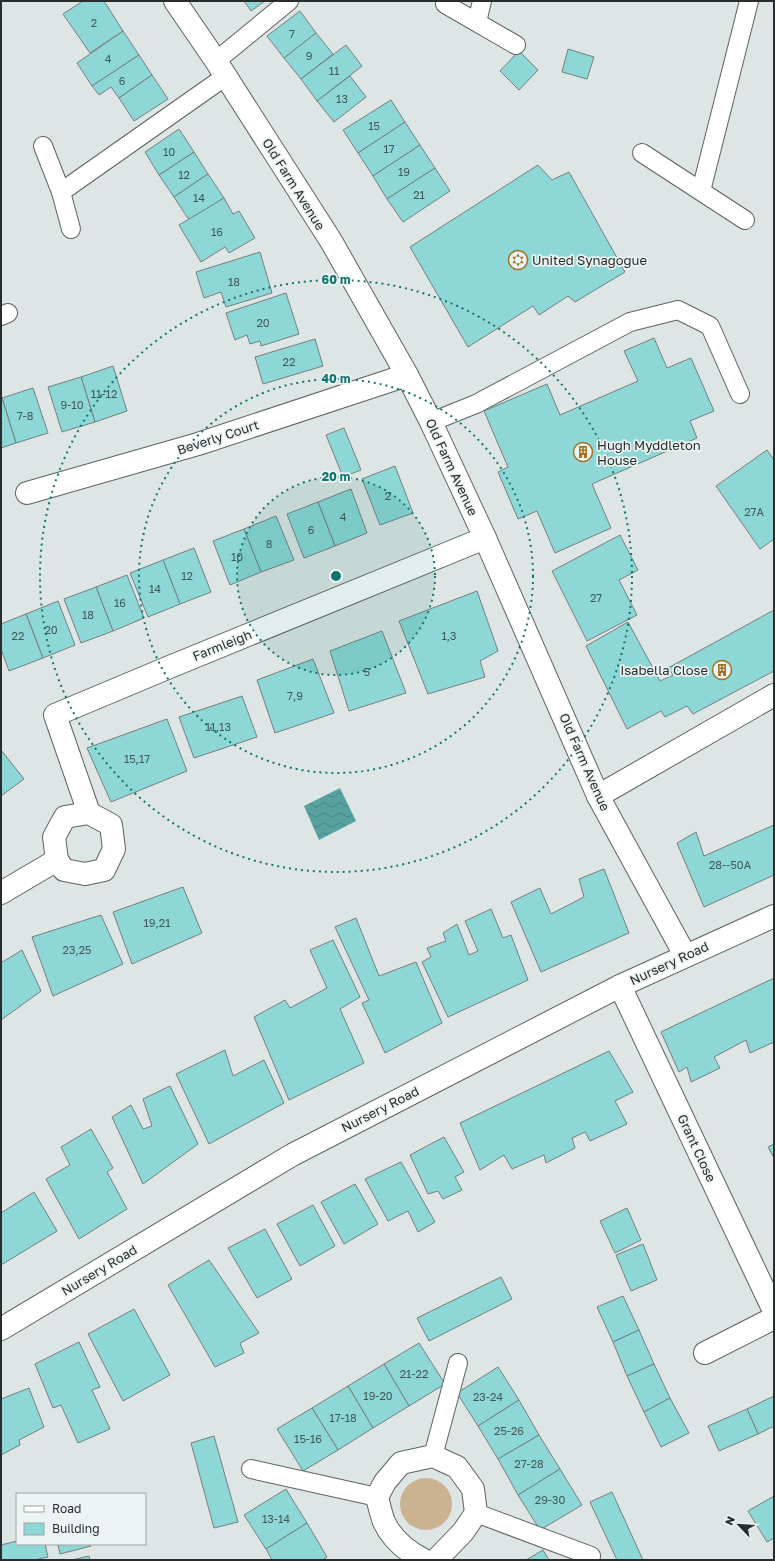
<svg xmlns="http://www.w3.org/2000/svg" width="775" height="1561" viewBox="0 0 775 1561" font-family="'Golos Text',sans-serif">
<defs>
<pattern id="water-waves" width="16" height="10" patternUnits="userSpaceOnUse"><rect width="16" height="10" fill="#57a1a1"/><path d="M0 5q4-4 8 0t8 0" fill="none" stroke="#488383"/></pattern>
</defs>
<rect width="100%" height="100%" fill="#dee6e5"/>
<circle fill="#cbb291" cx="426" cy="1504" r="26"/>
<polygon fill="url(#water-waves)" points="340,788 356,821 319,840 304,806"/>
<g fill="#8dd8d7" stroke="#767d7d">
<polygon points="83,1 104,1 123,31 90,53 63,14"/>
<polygon points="244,1 265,1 251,11"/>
<polygon points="300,11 316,33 284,58 267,36"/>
<polygon points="123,31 139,55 92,86 77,63"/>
<polygon points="316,33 333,54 301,79 284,58"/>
<polygon points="346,45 362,66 317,101 301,79"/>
<polygon points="568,49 594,57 587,79 562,72"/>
<polygon points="519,51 538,70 519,90 500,71"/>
<polygon points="139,55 152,75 119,98 111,87 99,95 92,86"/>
<polygon points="152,75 168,99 134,121 119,98"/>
<polygon points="350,76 366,97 334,122 317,101"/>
<polygon points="391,100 405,122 358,153 343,130"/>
<polygon points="405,122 420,145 373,176 358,153"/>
<polygon points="179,129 194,152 159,175 145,152"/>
<polygon points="420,145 435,168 387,199 373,176"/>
<polygon points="194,152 208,174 174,197 159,175"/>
<polygon points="538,165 552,180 569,172 625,272 575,302 568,296 539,315 533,306 468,347 410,247"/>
<polygon points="435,168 450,191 403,222 387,199"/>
<polygon points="208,174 224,198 189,220 174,197"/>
<polygon points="224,198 233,214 239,211 255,238 229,253 225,247 201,262 179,225"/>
<polygon points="260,252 272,293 226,307 221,292 204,298 196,272"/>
<polygon points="286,293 299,334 261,346 260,341 250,344 247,335 235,340 226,313"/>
<polygon points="654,338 667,368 691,358 714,411 690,421 697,438 592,484 611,528 555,553 537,511 518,519 498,472 508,467 484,411 547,384 560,415 638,381 624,351"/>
<polygon points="315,339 323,366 263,384 255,357"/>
<polygon points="113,366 127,411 95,422 81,377"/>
<polygon points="81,377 95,422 62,432 48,387"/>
<polygon points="33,388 48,433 16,443 2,398"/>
<polygon points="2,398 16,443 1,448 1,399"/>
<polygon points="344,428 361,470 343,477 326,435"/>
<polygon points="767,450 774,460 774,539 760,549 716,486"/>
<polygon points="395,466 413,513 380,525 362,479"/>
<polygon points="351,489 367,533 335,546 318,502"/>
<polygon points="318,502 335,546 304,558 287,514"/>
<polygon points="276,516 294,560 261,572 244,529"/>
<polygon points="244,529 261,572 230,585 213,541"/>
<polygon points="620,535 638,570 619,580 637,615 587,641 552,571"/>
<polygon points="194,548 211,592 180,604 163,560"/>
<polygon points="163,560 180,604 148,617 130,573"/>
<polygon points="127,575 144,618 113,631 96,587"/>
<polygon points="96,587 113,631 81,643 64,599"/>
<polygon points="477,591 498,651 480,661 485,677 428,694 399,621"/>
<polygon points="58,601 75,645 43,658 26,614"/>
<polygon points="774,610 774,671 693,714 687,706 665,717 661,711 627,729 586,646 628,622 660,681 673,675 668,668"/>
<polygon points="26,614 43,658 9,671 1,649 1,624"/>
<polygon points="382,631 406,693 349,711 330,651"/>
<polygon points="313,659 334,713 275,733 257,680"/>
<polygon points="242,696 257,737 194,758 179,717"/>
<polygon points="167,719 187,771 111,802 87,748"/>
<polygon points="1,750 24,779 1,796"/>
<polygon points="774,825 774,875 704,907 677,843 696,832 704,856"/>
<polygon points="604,869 629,933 541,972 511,902 540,888 551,914 584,897 579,879"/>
<polygon points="183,887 202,933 132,964 113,912"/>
<polygon points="491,909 503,938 511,935 528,980 448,1017 422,962 431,957 427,948 446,941 443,933 457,924 469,955 478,951 465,921"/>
<polygon points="101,915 123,964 53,996 32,937"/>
<polygon points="356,918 379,976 416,962 442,1023 385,1053 362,1003 369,1000 335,927"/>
<polygon points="333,940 360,997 340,1009 364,1063 289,1100 254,1017 285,1000 290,1008 327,988 310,950"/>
<polygon points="22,950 41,991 1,1020 1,963"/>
<polygon points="774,978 774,1042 750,1053 746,1040 714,1057 720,1068 691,1082 687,1067 679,1072 661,1032"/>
<polygon points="225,1050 233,1076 264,1060 284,1103 209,1144 176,1074"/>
<polygon points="609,1051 633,1092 615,1101 627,1124 590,1141 585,1132 572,1138 575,1148 546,1163 544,1155 512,1169 504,1155 480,1170 460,1123"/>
<polygon points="170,1086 198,1144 143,1184 112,1117 131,1105 143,1129 152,1126 143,1099"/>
<polygon points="91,1129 113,1168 107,1172 127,1209 79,1239 46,1179 70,1165 61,1147"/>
<polygon points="444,1137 464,1172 455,1177 462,1190 443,1199 438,1191 428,1194 410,1155"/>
<polygon points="774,1144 774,1158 768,1147"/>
<polygon points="401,1162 435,1222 418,1232 408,1211 388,1221 365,1179"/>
<polygon points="355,1184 378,1224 344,1244 321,1202"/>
<polygon points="34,1192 57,1231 1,1265 1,1213"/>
<polygon points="313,1205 335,1246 300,1266 277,1224"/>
<polygon points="627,1208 641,1240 615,1253 600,1221"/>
<polygon points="265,1229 292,1279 257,1298 228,1248"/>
<polygon points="643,1244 657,1280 631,1291 616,1255"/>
<polygon points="209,1260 259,1333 240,1343 244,1353 215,1367 168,1285"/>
<polygon points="501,1277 512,1299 429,1341 417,1318"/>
<polygon points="623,1296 639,1330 613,1342 597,1307"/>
<polygon points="134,1309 170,1375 123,1401 88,1334"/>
<polygon points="639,1330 654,1364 627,1376 613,1342"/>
<polygon points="79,1342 100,1387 92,1390 110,1429 78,1443 61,1405 53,1408 35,1364"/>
<polygon points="419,1343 445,1384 409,1406 384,1364"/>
<polygon points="384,1364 409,1406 373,1428 348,1386"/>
<polygon points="654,1364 670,1398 644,1412 627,1376"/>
<polygon points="498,1367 519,1400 478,1426 457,1393"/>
<polygon points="348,1386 373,1428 338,1450 312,1408"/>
<polygon points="29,1388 44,1427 19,1440 20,1445 1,1455 1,1399"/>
<polygon points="774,1396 774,1426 758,1434 747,1409"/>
<polygon points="670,1398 689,1433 661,1447 644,1412"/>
<polygon points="519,1400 539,1435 498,1459 478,1426"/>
<polygon points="312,1408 338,1450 303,1471 277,1429"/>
<polygon points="747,1409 758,1434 719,1451 708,1426"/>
<polygon points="539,1435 560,1469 518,1495 498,1459"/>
<polygon points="214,1436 238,1522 214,1528 191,1443"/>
<polygon points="560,1469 582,1505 540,1530 518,1495"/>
<polygon points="286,1489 307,1523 266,1549 244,1515"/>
<polygon points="612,1492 643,1560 617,1560 590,1502"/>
<polygon points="774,1496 774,1538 767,1542 748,1511"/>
<polygon points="307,1523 327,1557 322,1560 272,1560 266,1549"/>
<polygon points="17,1541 17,1544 45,1544 48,1557 34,1560 1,1560 1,1545"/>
<polygon points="58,1544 90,1544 91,1546 60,1554"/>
<polygon points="543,1550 549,1560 526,1560"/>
<polygon points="89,1556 90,1560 72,1560"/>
</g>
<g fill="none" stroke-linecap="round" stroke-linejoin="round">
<defs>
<g id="lane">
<polyline points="445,4 516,45"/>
<polyline points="477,22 482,1"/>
<polyline points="216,61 289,1"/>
<polyline points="43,146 61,192 71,229"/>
<polyline points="642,153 745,220"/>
<polyline points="701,191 749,1"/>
<polyline points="61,192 226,76"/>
<polyline points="1,316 8,313"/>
<polyline points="431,422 476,404 630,322 678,310 710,326 740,394"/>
<polyline points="433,1456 458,1363"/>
<polyline points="251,1469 377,1497"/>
<polyline points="476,1513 591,1556"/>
</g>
<g id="street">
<polyline points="175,1 216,61 331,241 407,375 431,422 485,538 598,796 685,955"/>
<polyline points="27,493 198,444 407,375"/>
<polyline points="598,796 774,695"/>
<polyline points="89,813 55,715 172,666 485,538"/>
<polygon points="89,813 111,825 114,849 104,870 85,874 64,870 57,860 54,837 65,817"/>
<polyline points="1,893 57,860"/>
<polyline points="620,986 774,1311"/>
<polyline points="1,1329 292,1155 620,986 774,916"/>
<polyline points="705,1353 774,1318"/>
<path d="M424 1560C408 1552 392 1539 384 1522 381 1514 379 1505 377 1497L385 1482 401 1463 433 1456 457 1467 473 1489 476 1513 463 1532 436 1560"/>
</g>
</defs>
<use href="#lane" stroke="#5c6262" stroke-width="20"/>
<use href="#street" stroke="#5c6262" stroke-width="24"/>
<use href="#lane" stroke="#fff" stroke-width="18"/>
<use href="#street" stroke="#fff" stroke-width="22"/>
</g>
<circle cx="336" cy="576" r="99" fill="#0f766e" fill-opacity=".12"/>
<g fill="none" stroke="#0f766e" stroke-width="2" stroke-dasharray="2 4">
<circle cx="336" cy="576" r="99"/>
<circle cx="336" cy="576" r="197"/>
<circle cx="336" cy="576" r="296"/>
</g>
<defs>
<symbol id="synagogue-ring" viewBox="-11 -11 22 22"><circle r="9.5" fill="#ebf3f3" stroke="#a17125" stroke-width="1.5"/><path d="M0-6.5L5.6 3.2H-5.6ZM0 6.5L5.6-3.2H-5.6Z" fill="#a17125"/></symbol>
<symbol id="building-ring" viewBox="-11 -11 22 22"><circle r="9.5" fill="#ebf3f3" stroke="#a17125" stroke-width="1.5"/><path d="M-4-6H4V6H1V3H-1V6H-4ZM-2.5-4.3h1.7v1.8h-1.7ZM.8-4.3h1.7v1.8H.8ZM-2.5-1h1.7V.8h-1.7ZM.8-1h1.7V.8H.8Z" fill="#a17125"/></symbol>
</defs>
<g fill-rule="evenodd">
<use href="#synagogue-ring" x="507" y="249" width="22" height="22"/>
<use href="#building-ring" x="572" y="441" width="22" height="22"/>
<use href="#building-ring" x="711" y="659" width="22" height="22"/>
</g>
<g text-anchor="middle" stroke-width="3.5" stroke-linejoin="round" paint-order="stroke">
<g font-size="11" fill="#425757">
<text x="94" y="27">2</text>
<text x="292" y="38">7</text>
<text x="309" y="60">9</text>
<text x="108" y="63">4</text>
<text x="334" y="75">11</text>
<text x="122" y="85">6</text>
<text x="342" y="103">13</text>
<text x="374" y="130">15</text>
<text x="389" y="153">17</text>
<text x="169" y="156">10</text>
<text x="404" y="176">19</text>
<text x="184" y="179">12</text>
<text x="419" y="199">21</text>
<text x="199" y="202">14</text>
<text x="217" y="236">16</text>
<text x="234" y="286">18</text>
<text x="263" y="327">20</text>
<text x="289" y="366">22</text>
<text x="104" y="398">11-12</text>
<text x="72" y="409">9-10</text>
<text x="25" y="420">7-8</text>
<text x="388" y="500">2</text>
<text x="754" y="516">27A</text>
<text x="343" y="521">4</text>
<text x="311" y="534">6</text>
<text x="269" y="548">8</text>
<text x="237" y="561">10</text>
<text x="187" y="580">12</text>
<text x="155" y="593">14</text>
<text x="596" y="602">27</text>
<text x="120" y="607">16</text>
<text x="88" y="619">18</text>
<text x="51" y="634">20</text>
<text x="18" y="640">22</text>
<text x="449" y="640">1,3</text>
<text x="367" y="676">5</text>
<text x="295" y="700">7,9</text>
<text x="218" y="731">11,13</text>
<text x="137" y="763">15,17</text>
<text x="730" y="869">28--50A</text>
<text x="157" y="927">19,21</text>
<text x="77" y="954">23,25</text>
<text x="414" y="1378">21-22</text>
<text x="378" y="1400">19-20</text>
<text x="488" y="1401">23-24</text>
<text x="343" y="1422">17-18</text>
<text x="509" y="1435">25-26</text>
<text x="308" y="1443">15-16</text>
<text x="529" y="1468">27-28</text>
<text x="550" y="1504">29-30</text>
<text x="276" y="1523">13-14</text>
</g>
<g font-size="13" fill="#292c2c" stroke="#ebf3f3">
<text transform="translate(294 184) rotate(58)" y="5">Old Farm Avenue</text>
<text transform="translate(218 437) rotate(-18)" y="5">Beverly Court</text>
<text transform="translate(452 467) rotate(65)" y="5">Old Farm Avenue</text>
<text transform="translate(222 645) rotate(-22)" y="5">Farmleigh</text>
<text transform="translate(585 762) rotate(66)" y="5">Old Farm Avenue</text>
<text transform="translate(669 963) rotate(-25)" y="5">Nursery Road</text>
<text transform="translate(380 1109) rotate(-27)" y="5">Nursery Road</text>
<text transform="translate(697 1148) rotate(65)" y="5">Grant Close</text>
<text transform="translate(99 1270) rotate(-31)" y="5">Nursery Road</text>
</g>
<g font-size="13" fill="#292c2c" stroke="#ebf3f3" text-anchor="start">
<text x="532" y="265">United Synagogue</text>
<text x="597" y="450">Hugh Myddleton<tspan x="597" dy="15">House</tspan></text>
<text x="708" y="675" text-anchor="end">Isabella Close</text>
</g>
</g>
<circle cx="336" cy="576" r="6" fill="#0f766e" stroke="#ebf3f3" stroke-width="2"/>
<g font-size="12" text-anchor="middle" font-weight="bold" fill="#0f766e" stroke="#ebf3f3" stroke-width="3.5" stroke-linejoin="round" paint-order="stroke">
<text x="336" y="284">60 m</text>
<text x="336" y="383">40 m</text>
<text x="336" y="481">20 m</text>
</g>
<rect width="775" height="1561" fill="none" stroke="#292c2c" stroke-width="4"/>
<rect x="16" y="1493" width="130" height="52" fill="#ebf3f3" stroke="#9da3a3"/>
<rect x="24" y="1506" width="20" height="6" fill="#ffffff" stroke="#9da3a3"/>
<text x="52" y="1513" font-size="12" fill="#292c2c">Road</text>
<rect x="24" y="1523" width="20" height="12" fill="#8dd8d7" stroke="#9da3a3"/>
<text x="52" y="1533" font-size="12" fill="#292c2c">Building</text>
<g transform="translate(739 1525) rotate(295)" stroke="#ebf3f3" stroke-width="3" paint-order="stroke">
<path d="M0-3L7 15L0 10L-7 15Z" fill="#292c2c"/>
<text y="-6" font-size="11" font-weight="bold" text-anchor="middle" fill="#292c2c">N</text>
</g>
</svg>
